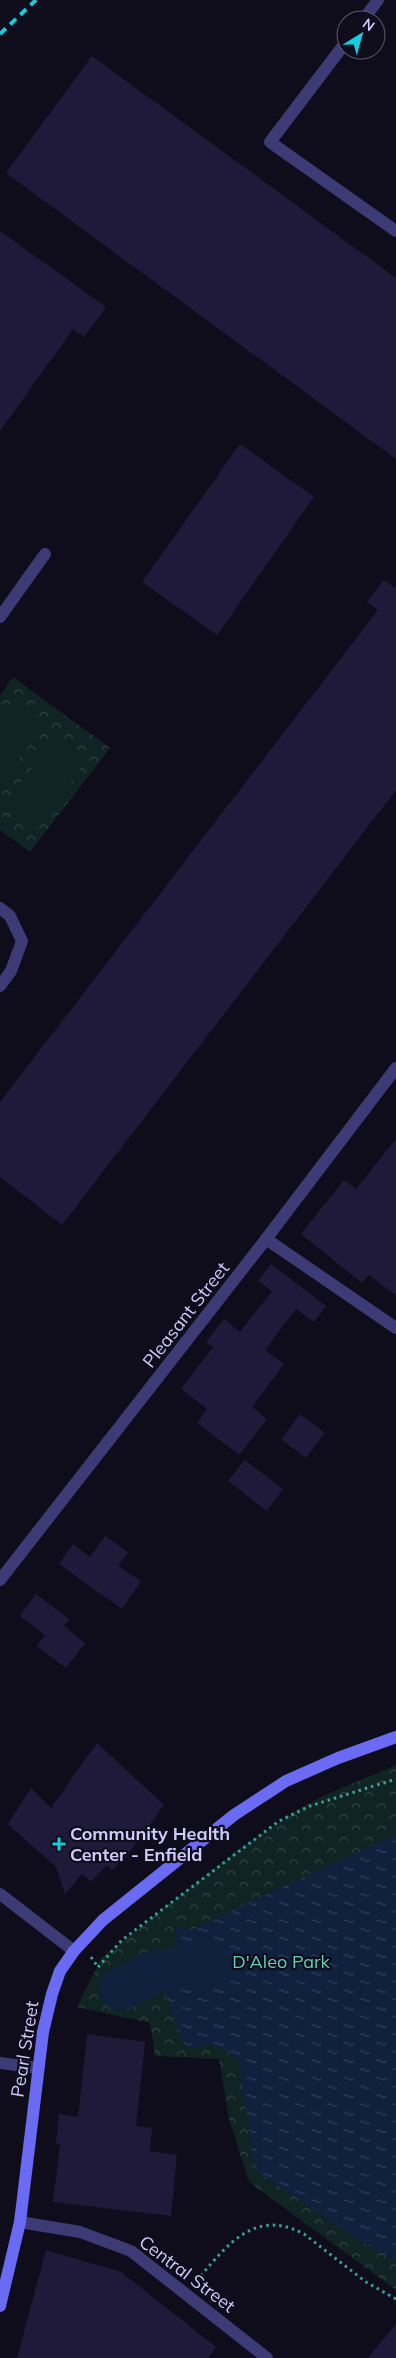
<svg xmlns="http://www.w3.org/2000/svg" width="396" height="2358" viewBox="0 0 396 2358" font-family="Mulish,sans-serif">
<defs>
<pattern id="park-crowns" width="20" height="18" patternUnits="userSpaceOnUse" patternTransform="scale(1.25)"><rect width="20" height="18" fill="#102423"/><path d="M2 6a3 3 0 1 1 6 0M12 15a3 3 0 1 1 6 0" fill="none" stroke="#324244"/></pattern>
<pattern id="water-ripples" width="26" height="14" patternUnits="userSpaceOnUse" patternTransform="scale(1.25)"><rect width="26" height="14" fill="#0f213d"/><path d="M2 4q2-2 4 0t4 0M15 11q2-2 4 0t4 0" fill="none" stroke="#31405a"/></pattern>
</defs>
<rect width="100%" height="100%" fill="#0f0c1b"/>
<g fill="url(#park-crowns)">
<polygon points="13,677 110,748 30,852 0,830 0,696"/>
<polygon points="396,1765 396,2290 249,2182 229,2119 219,2059 155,2056 150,2023 77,2007 102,1957 236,1851 297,1810 325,1795"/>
</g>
<g fill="#102423">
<polygon points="10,704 42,727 0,785 0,718"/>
<polygon points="54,737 87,759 38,828 6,804"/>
</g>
<polygon fill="url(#water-ripples)" points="396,1835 396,2260 361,2242 255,2170 238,2059 216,2045 185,2048 154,1962 175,1957 176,1926 192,1930 260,1897"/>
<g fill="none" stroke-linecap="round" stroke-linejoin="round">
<polyline stroke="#0f213d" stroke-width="42" points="120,1989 157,1971 214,1965"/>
</g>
<g fill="#201a3a">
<polygon points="92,56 396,278 396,459 6,173"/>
<polygon points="0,231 106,307 84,337 73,329 0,431"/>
<polygon points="240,444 314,497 217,635 142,582"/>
<polygon points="384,580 395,588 396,587 396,790 62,1225 0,1177 0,1102 378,610 367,602"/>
<polygon points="396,1139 396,1295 369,1275 362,1283 301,1234 344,1180 356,1189"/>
<polygon points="271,1264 326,1306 314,1322 296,1309 265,1350 284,1364 252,1407 267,1419 239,1455 197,1423 207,1409 181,1389 213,1347 206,1342 224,1319 240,1332 272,1291 258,1281"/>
<polygon points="300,1414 325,1433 306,1458 281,1439"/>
<polygon points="245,1460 283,1489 267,1511 228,1481"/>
<polygon points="105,1536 128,1552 118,1566 141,1581 122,1609 59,1564 73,1544 90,1557"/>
<polygon points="36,1594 69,1619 64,1626 85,1643 66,1668 37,1646 45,1635 20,1616"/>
<polygon points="97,1743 164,1805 125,1858 112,1870 107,1865 91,1882 82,1874 65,1894 56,1867 8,1824 31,1788 51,1808"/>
<polygon points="87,2034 145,2042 136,2126 152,2128 150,2151 177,2155 171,2216 53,2202 60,2144 56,2144 59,2114 78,2117"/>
<polygon points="46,2250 121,2272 216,2347 208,2358 17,2358"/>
<polygon points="396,2324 396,2358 368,2358"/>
</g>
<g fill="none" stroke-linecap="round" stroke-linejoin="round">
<g stroke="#36a39b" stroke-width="3" stroke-dasharray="2.5 4" stroke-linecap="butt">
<polyline points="91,1957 98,1967"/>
<polyline points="98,1967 122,1940 279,1821 310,1806 396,1779"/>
<path d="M196 2278 198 2279C228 2244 255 2208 304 2234L366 2282 396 2299"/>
</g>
<g stroke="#3c3b76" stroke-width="12">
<polyline points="363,20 378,0"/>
<polyline points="346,42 270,142 396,231"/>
<polyline points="0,617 45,554"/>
<polyline points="0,908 10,916 22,941 11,971 0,986"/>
<polyline points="266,1239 396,1328"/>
<polyline points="0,1580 266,1239 396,1068"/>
<polyline points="0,1894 74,1951"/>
<polyline points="0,2063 38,2068"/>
<polyline points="20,2222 80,2232 131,2251 267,2358"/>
</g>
<polyline stroke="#6b6af3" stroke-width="12" points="0,2306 20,2222 43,2032 52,1994 60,1971 74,1951 103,1920 234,1815 286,1781 338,1758 396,1737"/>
<polyline stroke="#12cedf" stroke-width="4" stroke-dasharray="8 6" stroke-linecap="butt" points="0,34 36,0"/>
</g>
<path fill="#12cedf" stroke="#0f0c1b" stroke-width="2" d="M56.5 1836.5h5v5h5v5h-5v5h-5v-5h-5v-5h5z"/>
<g text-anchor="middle" stroke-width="4.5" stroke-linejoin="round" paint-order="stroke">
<g font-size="18" fill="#cfcbfb" stroke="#0f0c1b">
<text transform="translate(186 1315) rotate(-52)" y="6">Pleasant Street</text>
<text transform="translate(25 2049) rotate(-81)" y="6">Pearl Street</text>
<text transform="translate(187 2274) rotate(37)" y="6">Central Street</text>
</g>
<g font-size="18" font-weight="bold" fill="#cfcbfb" stroke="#0f0c1b" text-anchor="start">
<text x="70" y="1840">Community Health<tspan x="70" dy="21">Center - Enfield</tspan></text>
</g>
<g font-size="18" fill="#5ed3b4" stroke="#0f0c1b">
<text x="281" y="1968">D'Aleo Park</text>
</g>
</g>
<g transform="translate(361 35) rotate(37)"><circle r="24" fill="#0f0c1b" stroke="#5c5875"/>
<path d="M0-4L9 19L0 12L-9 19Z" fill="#12cedf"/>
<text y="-8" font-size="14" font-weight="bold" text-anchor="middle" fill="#cfcbfb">N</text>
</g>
</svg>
